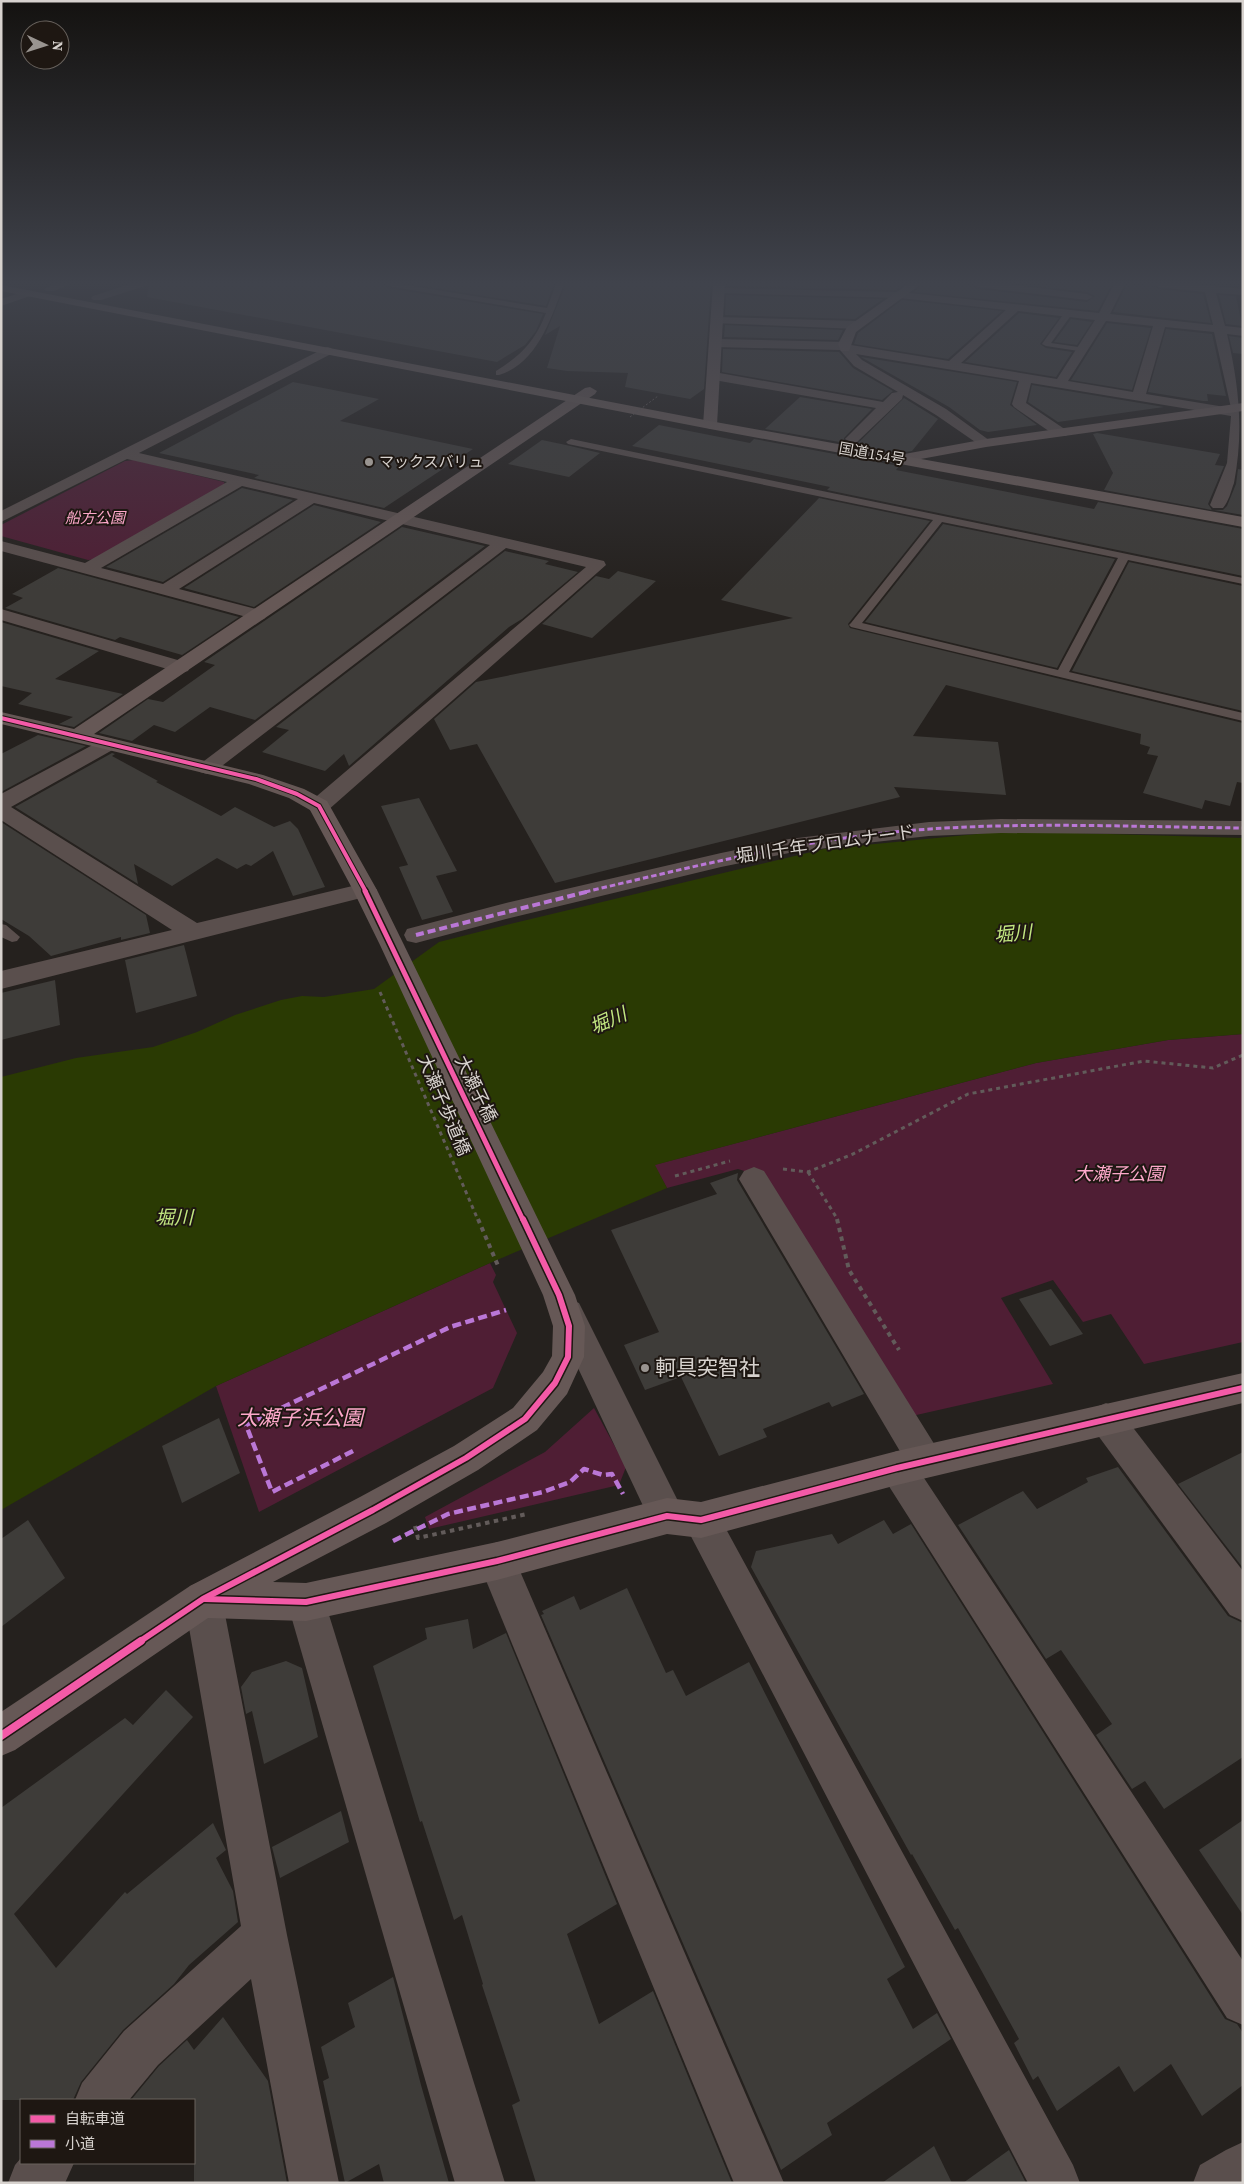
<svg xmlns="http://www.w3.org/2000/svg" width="1244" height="2184" viewBox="0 0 1244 2184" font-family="'Source Serif 4','Noto Sans JP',serif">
<rect width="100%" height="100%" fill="#25211e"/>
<g fill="#4f1e34">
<polygon points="134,460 224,482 225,486 97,559 88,560 1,536 1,525 125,461"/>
<polygon points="1243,1034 1243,1342 1144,1364 1111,1314 1083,1322 1053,1280 1001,1298 1053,1384 912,1416 766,1178 738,1169 667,1188 654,1165 1036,1063 1168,1040"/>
<polygon points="490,1263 496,1275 493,1282 517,1333 493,1388 259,1512 216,1386"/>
<polygon points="594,1408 626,1467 619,1485 429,1529 425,1517 545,1452"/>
</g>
<polygon fill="#2a3a03" points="1008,831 1243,838 1243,1034 1168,1040 1036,1063 655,1165 667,1188 490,1263 216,1386 1,1510 1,1077 76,1058 153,1047 197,1032 235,1015 281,1000 302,996 324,997 374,989 439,942 510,924 824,849"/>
<g fill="#3e3c39">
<polygon points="149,284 383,284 388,288 543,314 536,331 525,345 497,362 147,297"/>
<polygon points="411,284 554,284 546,306"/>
<polygon points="566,284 711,284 704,389 690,399 625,387 628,373 567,371 547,368 560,326 545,335"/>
<polygon points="727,284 905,284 896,290 727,286"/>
<polygon points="923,284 958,284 971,285 978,289 1087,302 1095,296 1087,292 1026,285 1112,284 1098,311 914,292"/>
<polygon points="1127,284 1143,286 1144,284 1150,284 1158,289 1203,294 1211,323 1113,312"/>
<polygon points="726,295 883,299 855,319 725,315"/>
<polygon points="1219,295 1236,296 1242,326 1226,324"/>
<polygon points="902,300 1002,311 948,359 854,344 858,333"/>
<polygon points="1019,313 1059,318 1040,344 1046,348 1072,352 1056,377 965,362"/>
<polygon points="1071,319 1092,322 1077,345 1054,342"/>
<polygon points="1107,323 1151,328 1132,390 1071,380"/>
<polygon points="725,325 843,330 838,340 724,337"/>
<polygon points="1166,329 1212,334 1226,396 1207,394 1208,401 1203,401 1148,392"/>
<polygon points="1229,336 1243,338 1243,354 1233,353"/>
<polygon points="723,349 839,352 853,368 893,391 882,400 722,372"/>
<polygon points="861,357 1017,382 1010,405 1037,425 988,432 980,430 949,407"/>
<polygon points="293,382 379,399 340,421 473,449 384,508 254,478 259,475 159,453"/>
<polygon points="1032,385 1164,407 1058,422 1028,402"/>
<polygon points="800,397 872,409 844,438 844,441 851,444 765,429"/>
<polygon points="904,398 938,419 912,451 899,453 853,445 858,443"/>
<polygon points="659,425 750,443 754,439 899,466 896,470 1094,509 1098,502 1243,529 1243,576 827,490 830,487 632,446"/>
<polygon points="1097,433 1220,454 1215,465 1224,466 1208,504 1212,510 1104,490 1113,473 1093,434"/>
<polygon points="542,440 566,445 600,453 569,477 508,464"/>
<polygon points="1238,469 1243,470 1243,515 1214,510 1223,510 1227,506 1236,484"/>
<polygon points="242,488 293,500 163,582 106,567"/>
<polygon points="819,498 930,521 848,624 850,628 1243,723 1243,783 1237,782 1230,806 1205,800 1202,809 1143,793 1158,756 1147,754 1150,747 1140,744 1141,734 946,685 913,736 998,742 1006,795 894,787 900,797 555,883 477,744 450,750 434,719 476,682 793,618 721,600"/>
<polygon points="314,505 381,522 254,607 184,588"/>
<polygon points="943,524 1115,559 1057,668 865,622"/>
<polygon points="402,527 485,546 255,720 210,707 175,732 154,725 132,741 99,733 148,699 163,702 215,665 204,662"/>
<polygon points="505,551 549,561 545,564 578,572 522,619 509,627 349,766 344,754 325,771 262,752 289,730 276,727"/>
<polygon points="1129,562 1243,586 1243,711 1072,671"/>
<polygon points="58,568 239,617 182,655 120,637 115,640 5,608 23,598 12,594"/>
<polygon points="618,571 656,581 592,638 542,624 596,576 609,579"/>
<polygon points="1,622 99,651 55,679 123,694 74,727 59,724 73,717 18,704 32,693 1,686"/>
<polygon points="38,735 86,746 1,792 1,754"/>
<polygon points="112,753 115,754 112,756 158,781 156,782 221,816 235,807 274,827 290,821 298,829 325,887 293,896 273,851 251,866 246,864 237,869 217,858 172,886 134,864 138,884 15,807"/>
<polygon points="419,798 457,871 436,876 453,912 422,920 399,867 408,865 381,806"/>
<polygon points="1,822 146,915 150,933 121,940 121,937 51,956 29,936 1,919"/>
<polygon points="184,945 197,996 136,1013 125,960"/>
<polygon points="55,980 60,1025 1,1040 1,993"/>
<polygon points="738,1173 737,1180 864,1394 832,1407 829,1402 763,1429 767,1437 719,1456 681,1377 645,1390 624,1345 659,1332 611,1230 717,1194 710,1183"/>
<polygon points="1051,1289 1083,1334 1050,1346 1019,1299"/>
<polygon points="219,1418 240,1473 182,1503 162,1446"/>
<polygon points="1243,1452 1243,1568 1178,1484"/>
<polygon points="1118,1467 1228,1616 1243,1623 1243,1757 1164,1809 1145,1781 1132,1789 1096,1735 1112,1724 1061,1650 1046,1659 958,1525 1023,1491 1037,1509 1088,1482 1086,1478"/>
<polygon points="28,1520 65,1578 1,1627 1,1539"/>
<polygon points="884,1520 893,1534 911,1524 1225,2019 1237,2024 1243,2033 1243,2085 1202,2116 1171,2064 1134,2092 1119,2066 1057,2111 1038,2076 1033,2080 1014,2043 1019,2039 958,1928 955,1930 912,1854 911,1855 751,1567 756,1551 832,1534 838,1544"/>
<polygon points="627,1588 666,1673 673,1670 686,1696 749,1662 905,1967 887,1979 913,2029 937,2013 951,2039 827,2123 832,2135 781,2170 541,1615 544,1614 542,1611 574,1596 580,1610"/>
<polygon points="468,1619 473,1649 506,1633 617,1904 567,1934 599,2024 653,1991 732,2183 536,2183 512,2105 520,2101 482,1985 483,1984 462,1915 454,1920 422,1821 420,1822 373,1666 427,1639 425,1628"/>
<polygon points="286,1661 302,1668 318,1737 264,1764 252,1711 246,1714 241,1687 252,1672"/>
<polygon points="166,1690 193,1717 14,1914 56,1968 125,1892 127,1894 213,1823 226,1850 216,1858 233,1891 238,1922 189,1965 174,1984 123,2030 81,2082 73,2100 1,2100 1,1808 125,1718 133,1725"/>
<polygon points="341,1811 349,1842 280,1878 272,1847"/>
<polygon points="1243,1820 1243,1915 1199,1850"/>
<polygon points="393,1977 421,2085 449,2183 384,2183 379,2164 345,2183 323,2081 329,2078 321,2047 355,2027 348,2003"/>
<polygon points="223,2017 268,2081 287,2183 194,2183 194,2100 131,2100 159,2066 187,2040 194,2050"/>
<polygon points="934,2146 952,2183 882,2183"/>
<polygon points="1009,2150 1026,2183 963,2183"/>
</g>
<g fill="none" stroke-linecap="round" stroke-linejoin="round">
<g stroke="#625b5a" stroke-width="3" stroke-dasharray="4 4" stroke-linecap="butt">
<polyline points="380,992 478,1220"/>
<polyline points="783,1169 808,1172 853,1154 968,1094 1144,1061 1213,1068 1243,1055"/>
<polyline points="808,1172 838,1220"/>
<polyline points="675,1176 730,1161"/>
</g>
<g stroke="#625b5a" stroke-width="4" stroke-dasharray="4.5 4.5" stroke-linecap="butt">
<polyline points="478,1219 499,1268"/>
<polyline points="837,1219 849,1270 899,1350"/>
<polyline points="415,1526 418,1538 527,1514"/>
</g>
<g fill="#5a4f4d" fill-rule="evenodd">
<path d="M385 284H400L547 308 556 284H564C551 318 538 363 499 375H496V371C522 355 535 341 546 313L388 286Z"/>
<polygon points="1065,312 1072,314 1051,343 1085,348 1085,352 1046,346 1042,344"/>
<path d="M571 439 1243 578V584L1128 560 1069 672 1243 713V721L851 627 849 625 851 623 933 520 568 444 566 442ZM942 522 1118 558 1058 670 862 623Z"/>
<polygon points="1,924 6,925 20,937 17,941 12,942 1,937"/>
</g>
<g fill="#5a4f4d" fill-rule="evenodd">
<polygon points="54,284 70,284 54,291 46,291 44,289"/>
<polygon points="130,284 147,284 145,286 101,300 93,300 91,298 93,296"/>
<polygon points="972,284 1005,284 1087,294 1093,297 1087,300 978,287"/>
<path d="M1114 284H1125L1110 314 1213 325 1205 292 1158 287 1152 284H1192L1243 289V295L1216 293 1225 326 1243 328V336L1227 334C1239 385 1244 431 1234 483 1231 491 1229 501 1223 508H1213L1210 505 1227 463 1231 416 1031 383 1026 403 1066 430 1068 433 1066 436H1056L1014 407 1012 404 1019 381 856 354 862 360 946 409 993 443 991 446H981L936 415 903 395 902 399 857 442 852 443 845 439 876 408 714 380 708 376 714 372 883 402 892 393 898 392 854 366 840 350 716 347 710 343 716 339 845 342 851 345 949 361 1006 310 900 298 715 293 713 291 719 288 900 292 1099 313ZM1018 311 1095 320 1057 379 961 363ZM1106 321 1153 326 1133 392 1068 381ZM1165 327 1214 332 1231 408 1146 394Z"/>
<polygon points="29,290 35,293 33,295 1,306 1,299"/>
<polygon points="717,317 858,321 864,325 858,329 713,323 711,321"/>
<path d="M327 347 331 348 333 351 331 354 139 453 604 561 606 565 327 811 319 812 311 811 308 806 311 801 586 567 506 548 214 772 207 774 200 772 197 768 200 764 490 545 314 503 179 589 264 611 267 615 264 619 258 620 1 551V541L85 563 227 482 127 459 1 522V511ZM242 486 298 499 163 584 101 568Z"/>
<polygon points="1,609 188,663 190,667 188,671 181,673 174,671 1,620"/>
<polygon points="109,738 116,740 119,744 116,748 11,807 197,923 365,883 373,885 377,890 373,895 365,897 1,989 1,971 172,930 1,820 1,794 102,740"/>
<polygon points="1001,819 1243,821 1243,835 1001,833 929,836 857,844 789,853 721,867 506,919 416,943 407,941 404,935 407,929 506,903 721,853 789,839 929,822"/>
<polygon points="754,1167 764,1171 938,1450 944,1462 938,1474 924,1478 1243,1961 1243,2025 1227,2018 885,1480 879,1468 885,1456 897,1451 901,1453 739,1179 744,1171"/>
<polygon points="568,1299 579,1303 685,1515 688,1507 701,1502 714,1507 1073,2165 1080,2183 1028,2183 683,1521 680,1529 667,1534 654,1529 552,1313 557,1303"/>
<polygon points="1106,1403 1118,1408 1243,1571 1243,1621 1230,1615 1094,1430 1089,1419 1094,1408"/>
<polygon points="497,1542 510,1548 784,2183 734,2183 478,1561 484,1548"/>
<polygon points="203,1580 216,1586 222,1599 287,1935 339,2183 289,2183 251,1979 158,2065 129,2100 75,2100 82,2083 124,2031 241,1926 184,1599 190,1586"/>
<polygon points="306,1583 319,1589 325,1602 505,2183 455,2183 287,1602 293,1589"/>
<polygon points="1243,2142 1243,2183 1193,2183 1200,2165 1226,2150"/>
<polygon points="21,2158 21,2163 74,2163 65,2183 8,2183 15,2165"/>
</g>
<g fill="#665856" fill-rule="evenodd">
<polygon points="713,284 725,284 717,425 710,429 703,425"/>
<polygon points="908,284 921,284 856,332 849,351 841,351 838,344 847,327"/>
<polygon points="590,387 597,391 595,394 94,734 263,775 304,789 327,801 377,890 404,945 575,1295 585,1326 584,1357 567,1394 537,1430 478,1470 386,1523 273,1582 306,1583 497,1542 667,1498 701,1502 897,1451 1243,1373 1243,1403 897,1485 701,1538 667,1534 497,1580 306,1621 208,1618 15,1750 1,1756 1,1712 190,1586 360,1497 454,1446 513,1408 543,1372 552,1356 553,1326 543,1295 380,945 353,890 310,810 289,798 249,784 1,724 1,712 74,729 585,388"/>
<polygon points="1243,403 1243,411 986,447 899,463 894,462 892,459 894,456 899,455 986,439"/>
</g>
<polygon fill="#6b5d5a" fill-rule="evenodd" points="1,285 710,421 1243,517 1243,527 710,429 1,291"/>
<polyline stroke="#625b5a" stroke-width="1" stroke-dasharray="2 2" stroke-linecap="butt" points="630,417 658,396"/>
<path stroke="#ba77d6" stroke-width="3" stroke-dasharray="5.5 3" stroke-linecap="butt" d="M585 892C699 865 812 837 930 829 1034 822 1139 827 1243 828"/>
<polyline stroke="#ba77d6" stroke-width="4" stroke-dasharray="8 4" stroke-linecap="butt" points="416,935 590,891"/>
<g stroke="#ba77d6" stroke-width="4.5" stroke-dasharray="9 4.5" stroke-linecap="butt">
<polyline points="353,1451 272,1492 246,1425 450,1327 506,1310"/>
<polyline points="393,1541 448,1514 543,1492 570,1482 584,1469 603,1475 612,1474 623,1494"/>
</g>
<defs>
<polyline id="cycleway-far3" points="1,718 256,779 297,794 319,806 366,892"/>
<polyline id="cycleway-far2" points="365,891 523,1220"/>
<g id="cycleway-far1">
<polyline points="205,1599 306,1602 497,1561 667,1516 701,1520 897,1468 1243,1388"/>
<polyline points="139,1642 203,1599 373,1510 466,1458 525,1419 555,1383 568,1357 569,1326 559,1295 523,1219"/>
</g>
<polyline id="cycleway" points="1,1736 141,1641"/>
</defs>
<use href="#cycleway-far3" stroke="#1e1712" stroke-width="6"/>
<use href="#cycleway-far2" stroke="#1e1712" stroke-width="8"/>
<use href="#cycleway-far1" stroke="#1e1712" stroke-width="9"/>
<use href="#cycleway" stroke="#1e1712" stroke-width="11"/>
<use href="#cycleway-far3" stroke="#f35aa7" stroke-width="4"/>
<use href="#cycleway-far2" stroke="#f35aa7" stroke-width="5"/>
<use href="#cycleway-far1" stroke="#f35aa7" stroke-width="6"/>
<use href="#cycleway" stroke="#f35aa7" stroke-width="8"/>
</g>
<linearGradient id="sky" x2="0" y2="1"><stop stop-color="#141210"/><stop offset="0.48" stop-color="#40434c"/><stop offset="1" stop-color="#40434c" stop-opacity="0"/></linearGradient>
<rect width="1244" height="590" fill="url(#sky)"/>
<g fill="#999490" stroke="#1e1712" stroke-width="2">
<circle cx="369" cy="462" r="5"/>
<circle cx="645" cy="1368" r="5"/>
</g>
<g text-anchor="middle" stroke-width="4" stroke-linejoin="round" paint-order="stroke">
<g font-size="15" fill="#d7d2ce" stroke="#1e1712">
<text transform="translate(872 454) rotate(10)" y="5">国道154号</text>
</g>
<g font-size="15" fill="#d7d2ce" stroke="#1e1712" text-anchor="start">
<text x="379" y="467">マックスバリュ</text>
</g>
<g font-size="15" font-style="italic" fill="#fda8ca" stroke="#1e1712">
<text x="95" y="523">船方公園</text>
</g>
<g font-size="18" fill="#d7d2ce" stroke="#1e1712">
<text transform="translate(825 844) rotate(-8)" y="6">堀川千年プロムナード</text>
<text transform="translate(476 1089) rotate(64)" y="6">大瀬子橋</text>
<text transform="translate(444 1105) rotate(67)" y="6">大瀬子歩道橋</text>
</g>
<g font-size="18" font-style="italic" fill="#fda8ca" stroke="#1e1712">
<text x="1119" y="1180">大瀬子公園</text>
</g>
<g font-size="19" font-style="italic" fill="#c2e781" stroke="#1e1712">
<text transform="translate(1013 933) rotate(-5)" y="7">堀川</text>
<text transform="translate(608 1020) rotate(-24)" y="7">堀川</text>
<text x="174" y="1224">堀川</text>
</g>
<g font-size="21" fill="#d7d2ce" stroke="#1e1712" text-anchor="start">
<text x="655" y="1375">軻具突智社</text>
</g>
<g font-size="21" font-style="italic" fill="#fda8ca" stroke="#1e1712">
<text x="300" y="1425">大瀬子浜公園</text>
</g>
</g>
<rect width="1244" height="2184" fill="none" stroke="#d7d2ce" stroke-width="5"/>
<rect x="20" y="2099" width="175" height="65" fill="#1e1712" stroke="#68625d"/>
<rect x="30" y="2115" width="25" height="8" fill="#f35aa7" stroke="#68625d"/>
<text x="65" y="2124" font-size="15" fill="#d7d2ce">自転車道</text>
<rect x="30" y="2140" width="25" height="8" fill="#ba77d6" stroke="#68625d"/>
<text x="65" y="2149" font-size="15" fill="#d7d2ce">小道</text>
<g transform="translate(45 45) rotate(94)"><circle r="24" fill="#1e1712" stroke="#68625d"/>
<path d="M0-4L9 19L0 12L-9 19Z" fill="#999490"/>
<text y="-8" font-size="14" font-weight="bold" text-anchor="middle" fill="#d7d2ce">N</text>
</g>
</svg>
